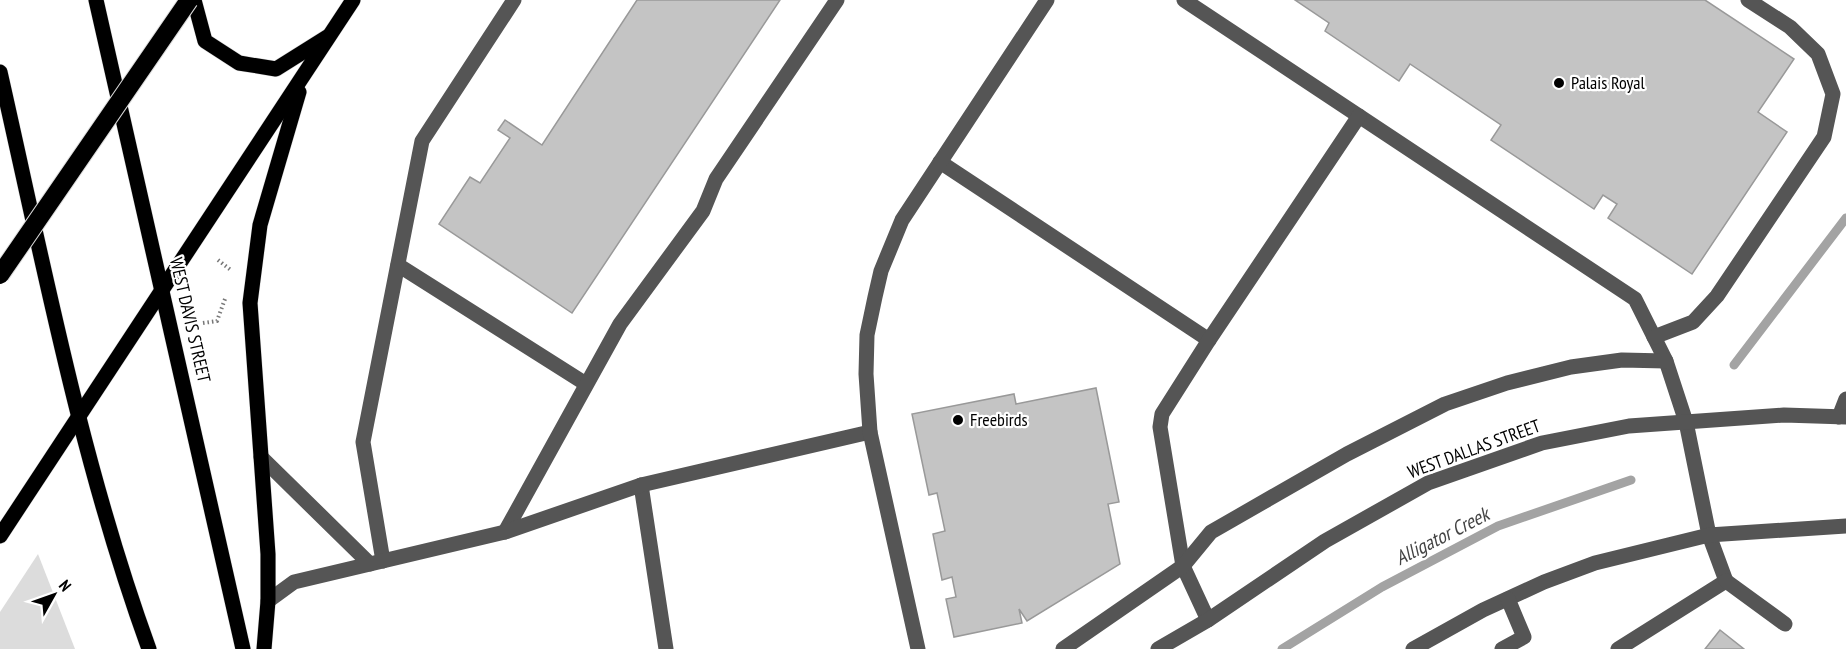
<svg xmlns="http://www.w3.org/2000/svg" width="1846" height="649" viewBox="0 0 1846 649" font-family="'PT Sans Narrow',sans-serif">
<rect width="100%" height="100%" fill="#fff"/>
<polygon fill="#dcdcdc" points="38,554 75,649 0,649 0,612"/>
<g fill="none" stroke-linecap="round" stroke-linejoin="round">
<g stroke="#a3a3a3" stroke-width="9">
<polyline points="1734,365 1846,218"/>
<polyline points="1282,649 1382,587 1498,526 1631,480"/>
</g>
</g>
<g fill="#c4c4c4" stroke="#999" stroke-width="1.5">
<polygon points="637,0 780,0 572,313 439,224 470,177 480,183 510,138 498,130 505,120 542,145"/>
<polygon points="1295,0 1705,0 1794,59 1758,112 1787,132 1692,274 1608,218 1617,204 1603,195 1594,209 1491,140 1501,125 1410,64 1399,81 1325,31 1329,23"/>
<polygon points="1096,388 1119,502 1108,504 1120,564 1027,621 1019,609 1022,623 954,637 946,599 956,597 952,577 942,580 933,534 945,531 937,493 929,495 912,414 1014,394 1016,404"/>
<polygon points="1720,630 1744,649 1705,649"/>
</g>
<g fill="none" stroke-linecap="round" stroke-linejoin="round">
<defs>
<g id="major">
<polyline points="96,0 243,649"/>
<polyline points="194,0 205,41 239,63 276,69 327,37"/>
<path d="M0 72C44 266 81 462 149 649"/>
<polyline points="0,536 353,0"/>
<polyline points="264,649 268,601 268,554 250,303 260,225 299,92"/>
</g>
</defs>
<use href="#major" stroke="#dbdbdb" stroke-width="16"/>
<g stroke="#777" stroke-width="4" stroke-dasharray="1.5 3" stroke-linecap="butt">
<polyline points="218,260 232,271"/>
<polyline points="203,323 217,321 225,299"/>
</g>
<g stroke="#555" stroke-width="15">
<polyline points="1184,0 1635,299 1666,361 1686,422 1709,535 1726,581 1618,649"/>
<polyline points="940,162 1209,340"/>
<polyline points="398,265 586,384"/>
<polyline points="1654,337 1693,322 1717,296 1824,137 1833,94 1818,54 1790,27 1748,0"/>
<polyline points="1839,417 1846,399"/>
<polyline points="261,457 370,564"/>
<polyline points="641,485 666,649"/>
<polyline points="505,532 620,324 703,211 716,179 837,0"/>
<polyline points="383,561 363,442 422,141 514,0"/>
<polyline points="1726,581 1785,624"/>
<polyline points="268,601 294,582 505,532 641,485 870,432"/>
<polyline points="1208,620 1183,566 1160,427 1162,414 1209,340 1359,116"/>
<polyline points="918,649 870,432 866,374 867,335 875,297 881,271 902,220 1047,0"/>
<polyline points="1063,649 1183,566 1211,532 1347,454 1445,404 1507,383 1571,367 1622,360 1666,361"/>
<polyline points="1158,649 1208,620 1325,541 1428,483 1542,443 1629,426 1784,415 1846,417"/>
<polyline points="1413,649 1483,610 1544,582 1595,563 1709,535 1846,526"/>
<polyline points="1502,649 1524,637 1508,599"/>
</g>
<use href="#major" stroke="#000" stroke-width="15"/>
<defs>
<polyline id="highway-bridge" points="0,275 189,0"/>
</defs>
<use href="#highway-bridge" stroke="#dbdbdb" stroke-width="20" stroke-linecap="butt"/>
<use href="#highway-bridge" stroke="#000" stroke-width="18"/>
</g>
<g fill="#000" stroke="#fff" stroke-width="2">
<circle cx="1559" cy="83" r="6"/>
<circle cx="958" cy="420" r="6"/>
</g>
<g text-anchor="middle" stroke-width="4.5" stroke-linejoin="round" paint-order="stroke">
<g font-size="18" fill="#000" stroke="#fff" text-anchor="start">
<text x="1571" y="89">Palais Royal</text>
<text x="970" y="426">Freebirds</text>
</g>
<g font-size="18" fill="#000" stroke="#fff">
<text transform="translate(190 320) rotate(77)" y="6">WEST DAVIS STREET</text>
<text transform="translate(1474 449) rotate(-20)" y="6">WEST DALLAS STREET</text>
</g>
<g font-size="20" font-style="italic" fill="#444" stroke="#fff">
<text transform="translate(1442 536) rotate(-27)" y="7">Alligator Creek</text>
</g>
</g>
<g transform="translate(54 595) rotate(50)" stroke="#ffffff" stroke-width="4.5" paint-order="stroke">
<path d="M0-4.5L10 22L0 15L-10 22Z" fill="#000000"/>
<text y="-9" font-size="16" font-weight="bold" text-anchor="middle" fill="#000000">N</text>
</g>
</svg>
